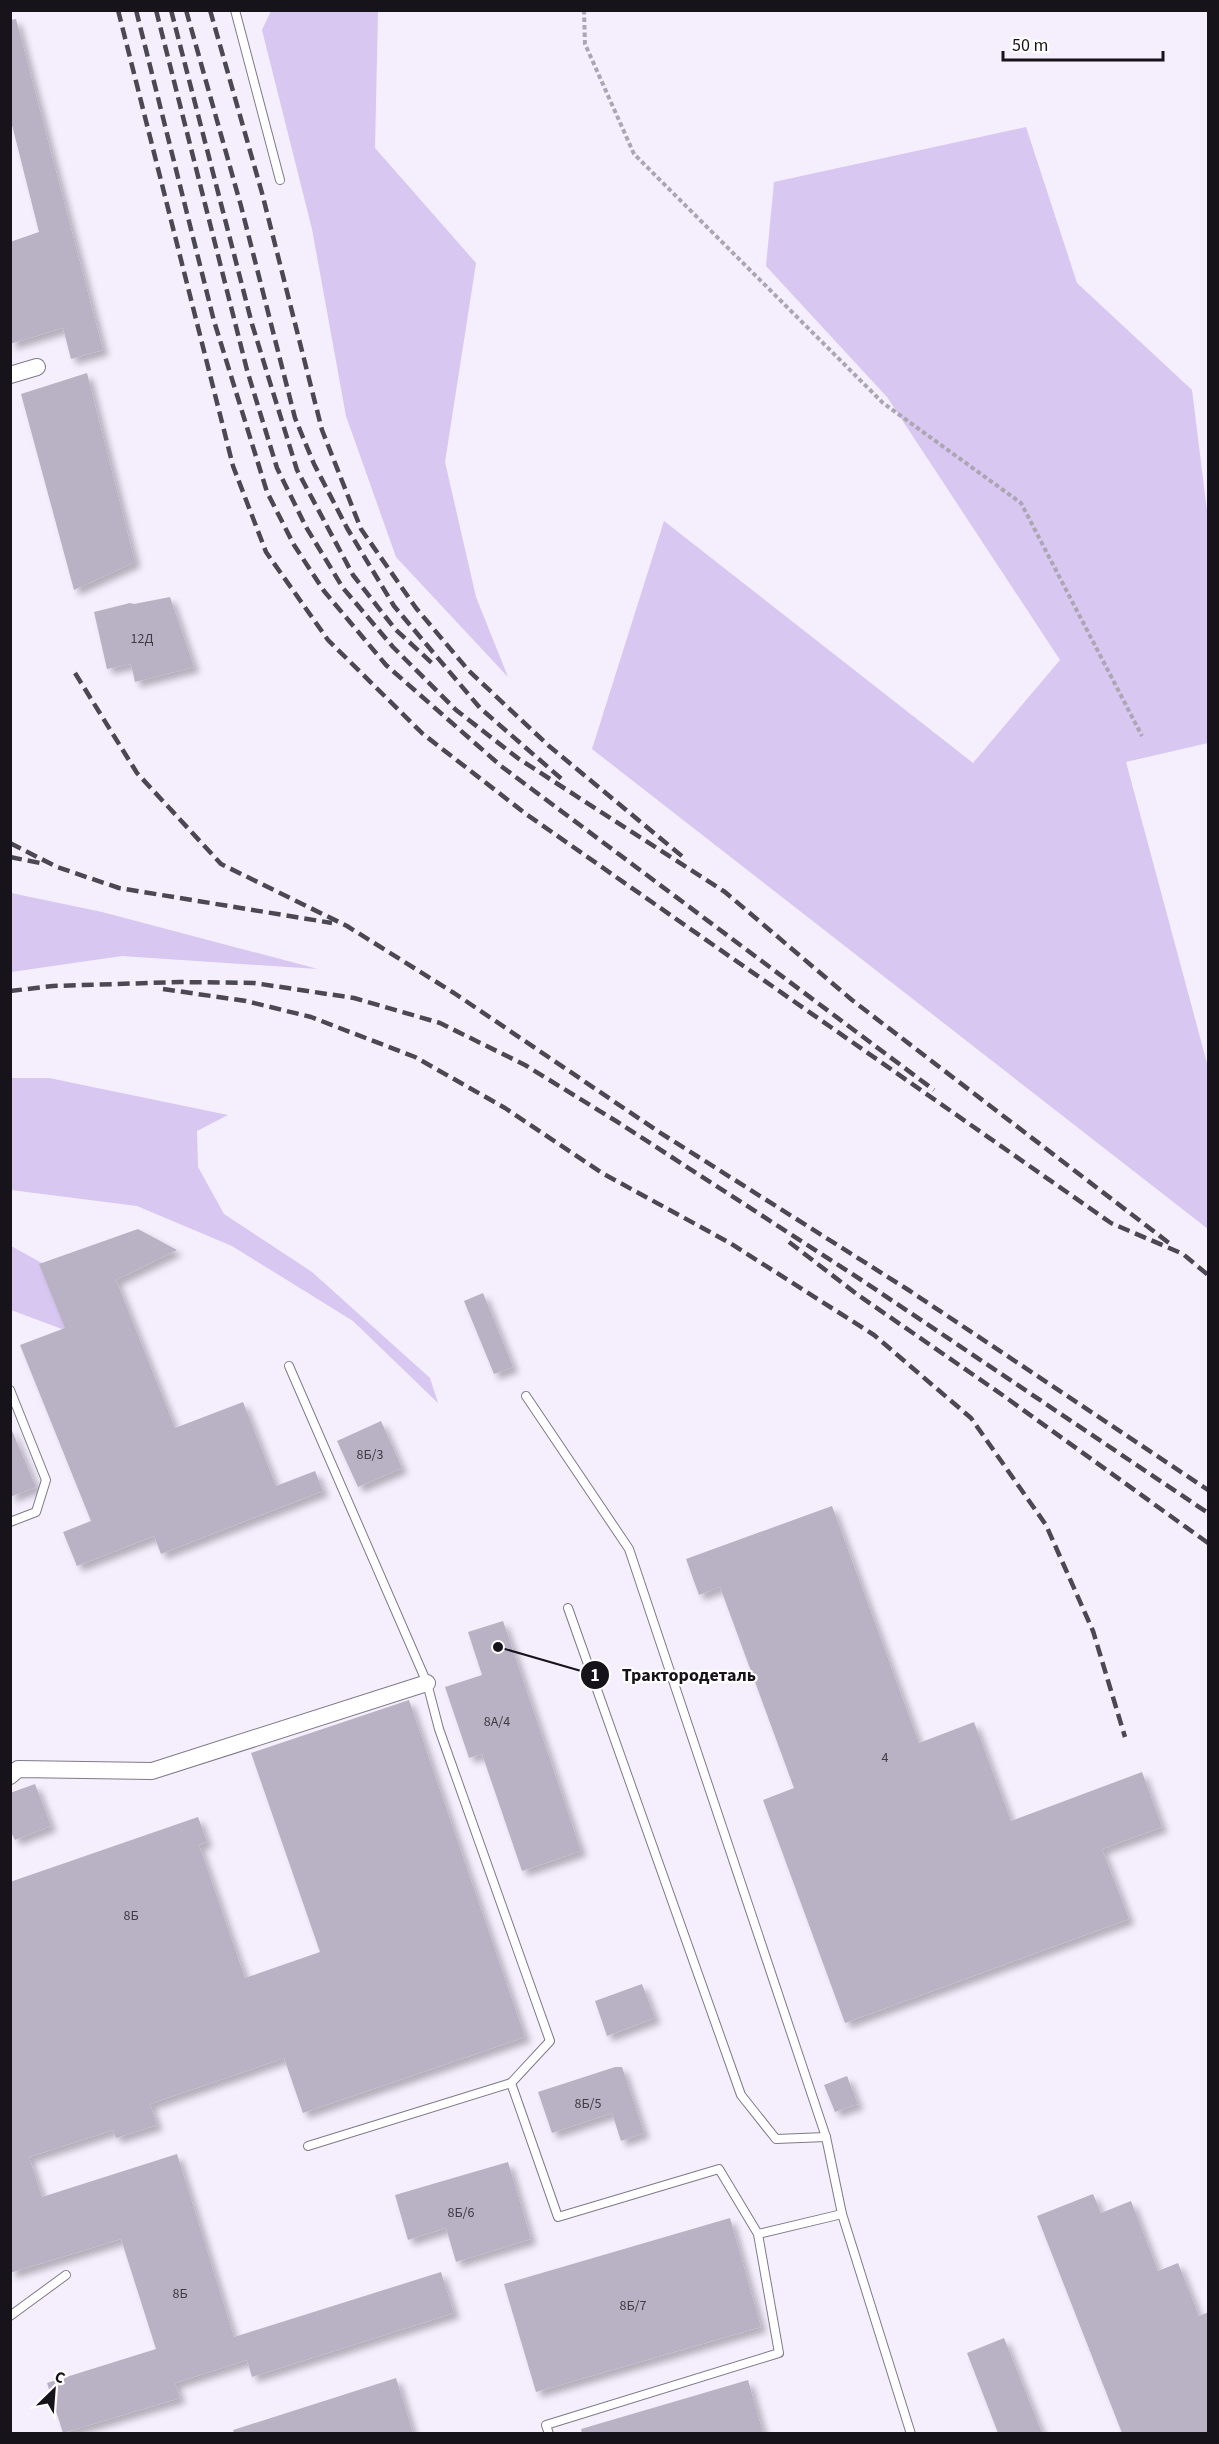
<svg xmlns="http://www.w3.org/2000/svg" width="1219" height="2444" viewBox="0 0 1219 2444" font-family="'Source Sans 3',sans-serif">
<defs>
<filter id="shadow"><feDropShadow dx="5.5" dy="5.5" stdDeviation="3" flood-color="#0004"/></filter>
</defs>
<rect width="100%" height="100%" fill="#f4eefd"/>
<g fill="#d7c7f1">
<polygon points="271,11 378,11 375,148 476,263 445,462 476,597 508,677 396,557 346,416 312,229 262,30"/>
<polygon points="1026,127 1077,283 1192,390 1208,519 1208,743 1126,762 1208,1067 1208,1229 592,749 664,521 973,763 1060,660 887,397 766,266 774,182"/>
<polygon points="11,893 102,912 318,969 122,956 11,972"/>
<polygon points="11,1078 49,1078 228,1115 197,1131 198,1167 224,1214 312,1272 430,1378 438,1403 353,1321 232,1246 137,1206 11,1190"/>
<polygon points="11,1246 49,1267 70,1332 11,1310"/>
</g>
<g fill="#b9b2c4" filter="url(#shadow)">
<polygon points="16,19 103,350 71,359 63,328 10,344 10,242 39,232 10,117 10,20"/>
<polygon points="87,373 135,562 74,590 21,394"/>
<polygon points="170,597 194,667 135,682 131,664 107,669 94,612 130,603 134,604"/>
<polygon points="138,1229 177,1250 116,1280 175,1428 243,1402 276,1486 315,1471 323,1491 161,1554 154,1536 77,1566 63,1532 91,1521 20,1345 65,1328 39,1264"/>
<polygon points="483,1293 513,1367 494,1374 464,1301"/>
<polygon points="381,1421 402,1468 358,1487 337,1441"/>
<polygon points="10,1426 36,1487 10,1497"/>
<polygon points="832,1506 919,1743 974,1722 1011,1821 1142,1772 1162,1827 1102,1849 1129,1919 845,2023 763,1800 794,1788 720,1587 699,1595 686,1559"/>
<polygon points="503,1621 581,1851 522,1871 482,1754 469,1758 445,1687 482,1675 468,1632"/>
<polygon points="409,1700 525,2037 303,2113 284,2058 150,2104 157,2125 116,2138 113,2130 29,2157 42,2197 177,2154 234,2337 441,2272 454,2313 252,2377 247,2360 175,2383 180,2398 63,2433 47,2383 156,2349 121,2239 10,2273 10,1882 198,1817 207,1842 199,1845 245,1978 320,1952 251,1753"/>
<polygon points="35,1784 51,1826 15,1840 10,1830 10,1793"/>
<polygon points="642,1984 655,2018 607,2036 595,2001"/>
<polygon points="615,2067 622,2067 644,2133 621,2141 612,2113 552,2133 538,2092"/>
<polygon points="847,2076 858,2104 835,2112 824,2085"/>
<polygon points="508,2162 531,2239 456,2262 446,2228 408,2240 395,2195"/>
<polygon points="1093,2194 1101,2213 1131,2201 1158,2271 1178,2263 1199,2316 1209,2312 1209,2433 1122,2433 1037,2216"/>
<polygon points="730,2218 761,2327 536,2392 504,2284"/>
<polygon points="1004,2338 1042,2433 998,2433 967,2353"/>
<polygon points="396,2378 413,2433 234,2433 233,2430"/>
<polygon points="748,2380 763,2433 582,2433 581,2429"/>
</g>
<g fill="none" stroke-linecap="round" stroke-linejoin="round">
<defs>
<g id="lane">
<polyline points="235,10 280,180"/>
<polyline points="289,1366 427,1683 439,1729 550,2041 511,2083 558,2217 719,2169 758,2234 779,2353 546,2425 549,2434"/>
<polyline points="10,1390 46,1480 36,1512 10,1522"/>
<polyline points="526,1396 629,1549 826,2137"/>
<polyline points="568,1608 741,2095 776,2139 826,2137 842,2214 911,2434"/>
<polyline points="308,2146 511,2083"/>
<polyline points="758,2234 842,2214"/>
<polyline points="10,2316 66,2275"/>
</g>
<g id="street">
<polyline points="10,375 37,367"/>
<polyline points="10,1776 18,1769 152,1771 427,1683"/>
</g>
</defs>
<use href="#lane" stroke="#7f7989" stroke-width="10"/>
<use href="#street" stroke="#7f7989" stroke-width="18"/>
<polyline stroke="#aba6b2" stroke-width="4" stroke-dasharray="4.5 3" stroke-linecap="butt" points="584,10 585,44 634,154 883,403 1021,503 1142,736"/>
<use href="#lane" stroke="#fff" stroke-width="8"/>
<use href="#street" stroke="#fff" stroke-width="16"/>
<g stroke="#4b4851" stroke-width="4.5" stroke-dasharray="12 6" stroke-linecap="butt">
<polyline points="118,10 233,466 266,552 328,640 423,734 526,814 1111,1223 1183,1254 1208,1275"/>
<polyline points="136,10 214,321 267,492 294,545 324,591 386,665 501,766 934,1090"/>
<polyline points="156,10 247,370 277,468 306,527 343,588 393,647 456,710 519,759 725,892 852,1000 1169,1243"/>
<polyline points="171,10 252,324 297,470 353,575 395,629 434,665"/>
<polyline points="186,10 241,206 295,418 314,464 347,528 394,606 480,708 564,781"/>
<polyline points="210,10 262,193 322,430 361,529 416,608 469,671 549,746 683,857"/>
<polyline points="75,673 137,773 221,864 347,926 454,993 659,1132 910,1291 1208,1490"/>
<polyline points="10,843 57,867 119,888 332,923"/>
<polyline points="10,857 40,863"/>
<polyline points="163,989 246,1001 311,1017 415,1057 505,1108 602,1173 730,1243 874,1335 971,1418 1046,1525 1093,1631 1125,1737"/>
<polyline points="10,991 53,986 180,982 254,983 354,998 440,1023 525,1065 616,1121 866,1283 1208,1513"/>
<polyline points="789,1242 858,1295 1001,1394 1208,1543"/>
</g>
</g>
<g text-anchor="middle" stroke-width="4.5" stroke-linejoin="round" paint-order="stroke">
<g font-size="14" fill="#3f3c44">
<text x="142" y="643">12Д</text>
<text x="370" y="1459">8Б/3</text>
<text x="497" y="1726">8А/4</text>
<text x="885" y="1762">4</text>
<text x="131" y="1920">8Б</text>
<text x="588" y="2108">8Б/5</text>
<text x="461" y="2217">8Б/6</text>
<text x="180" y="2298">8Б</text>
<text x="633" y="2310">8Б/7</text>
</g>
</g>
<path fill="none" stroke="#16141a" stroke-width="2" d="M498 1647L595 1675"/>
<g fill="#16141a" stroke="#fefefe" stroke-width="2">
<circle cx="498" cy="1647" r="6"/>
<circle cx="595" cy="1675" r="15"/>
</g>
<g font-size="18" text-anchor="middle" font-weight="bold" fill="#fff">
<text x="595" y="1681">1</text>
</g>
<g font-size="18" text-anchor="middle" font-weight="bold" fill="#16141a" stroke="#fefefe" stroke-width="4.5" stroke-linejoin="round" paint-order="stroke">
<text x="689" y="1681">Трактородеталь</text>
</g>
<rect width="1219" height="2444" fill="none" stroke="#16141a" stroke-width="24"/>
<g transform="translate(54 2390) rotate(25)" stroke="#fefefe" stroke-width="4.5" paint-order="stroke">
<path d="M0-4.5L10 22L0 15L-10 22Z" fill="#16141a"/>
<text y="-9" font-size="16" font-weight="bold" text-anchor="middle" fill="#16141a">С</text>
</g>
<path d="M1003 51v9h160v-9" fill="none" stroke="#16141a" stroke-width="3"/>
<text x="1012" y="51" font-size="18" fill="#16141a" stroke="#fefefe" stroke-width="4.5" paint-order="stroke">50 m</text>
</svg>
